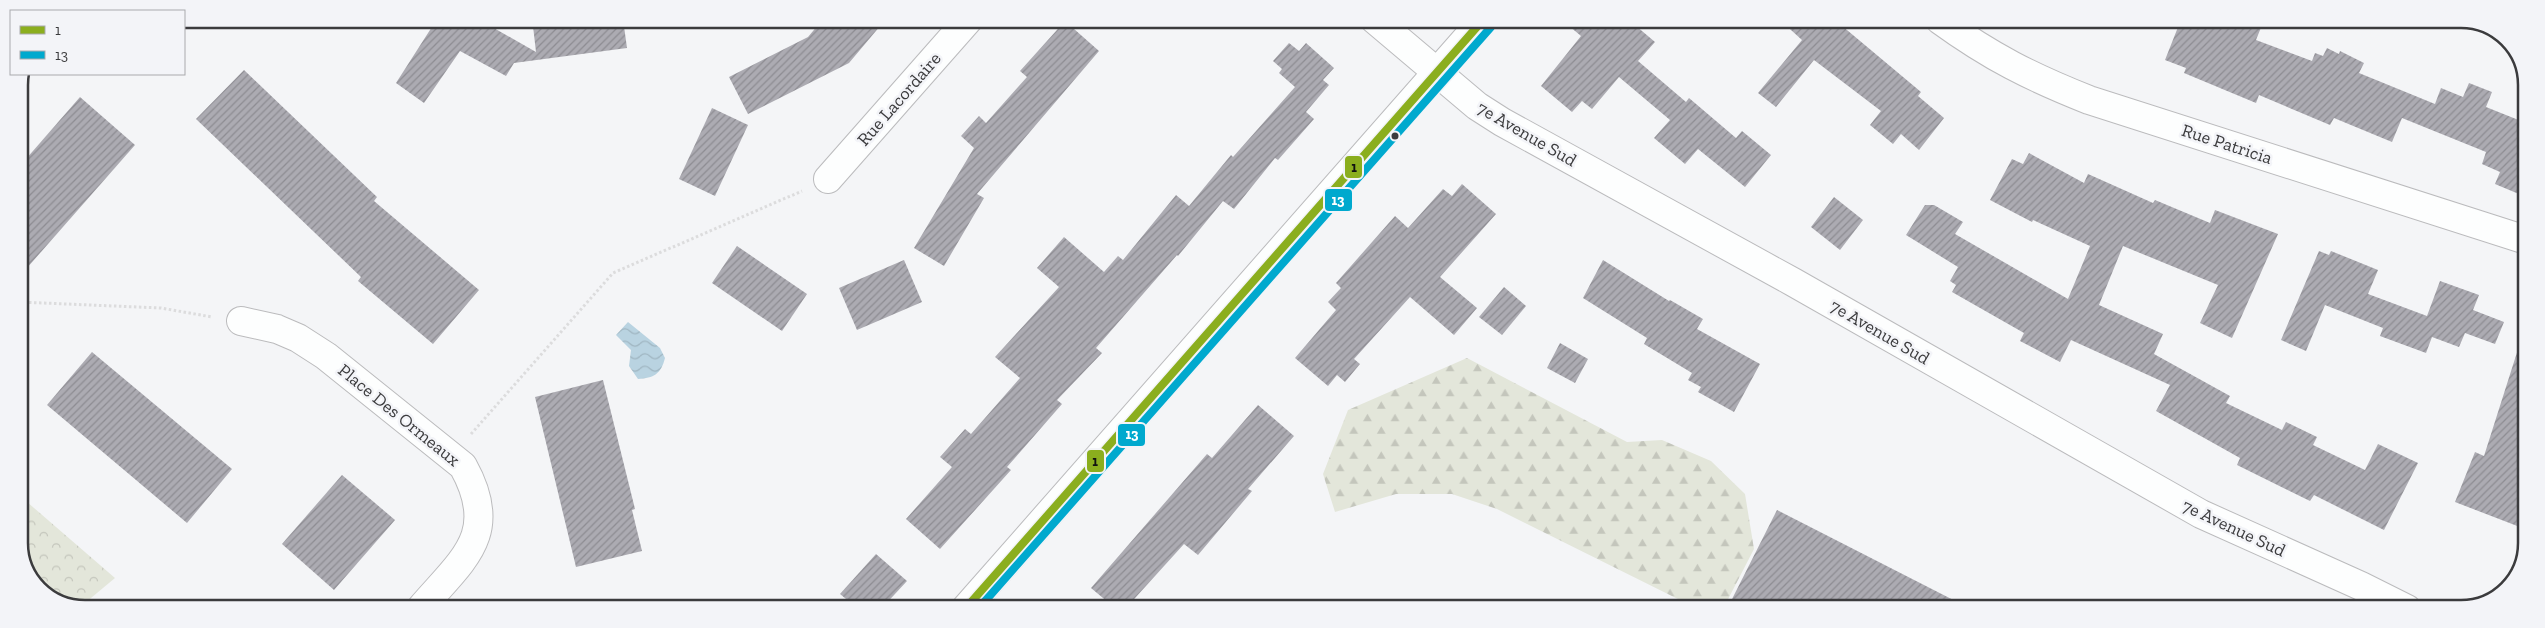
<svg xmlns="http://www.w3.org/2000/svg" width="2545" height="628" viewBox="0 0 2545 628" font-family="'Zilla Slab',serif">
<defs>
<pattern id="forest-firs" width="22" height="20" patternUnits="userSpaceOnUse" patternTransform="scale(1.25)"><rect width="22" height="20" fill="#e3e6da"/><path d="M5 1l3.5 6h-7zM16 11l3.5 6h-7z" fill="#c4c6bc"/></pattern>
<pattern id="park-crowns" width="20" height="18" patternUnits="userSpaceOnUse" patternTransform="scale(1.25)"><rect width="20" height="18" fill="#e3e6da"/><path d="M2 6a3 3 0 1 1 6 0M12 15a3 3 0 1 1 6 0" fill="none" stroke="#c4c6bc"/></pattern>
<pattern id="water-waves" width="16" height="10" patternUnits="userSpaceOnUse" patternTransform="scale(1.25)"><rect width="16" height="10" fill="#b9d3e1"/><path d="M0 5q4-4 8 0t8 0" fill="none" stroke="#a0b6c2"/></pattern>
<pattern id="building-hatch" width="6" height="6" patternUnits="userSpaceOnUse" patternTransform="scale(1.25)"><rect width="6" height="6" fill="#acabb2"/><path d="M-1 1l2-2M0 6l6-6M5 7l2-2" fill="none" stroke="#8d8c92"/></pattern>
</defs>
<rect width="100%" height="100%" fill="#f4f5f7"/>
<polygon fill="url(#forest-firs)" points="1467,358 1627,442 1662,440 1711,461 1745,494 1754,549 1723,609 1698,609 1497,509 1452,494 1396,494 1335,512 1323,474 1348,410"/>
<polygon fill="url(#park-crowns)" points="19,495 115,578 79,608 72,608 35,587 19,552"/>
<path fill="url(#water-waves)" d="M628 322 660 348 665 358C661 374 654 378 638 379L629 366 631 350 616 335Z"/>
<g fill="url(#building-hatch)">
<polygon points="437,19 478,19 536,52 533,26 584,19 623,19 627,48 514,63 506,76 460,51 424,103 396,83"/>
<polygon points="823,19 886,19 849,63 748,114 729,77 808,37"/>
<polygon points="1562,20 1629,20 1655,42 1638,61 1686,102 1689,98 1736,138 1742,131 1771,155 1745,187 1698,149 1685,164 1654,138 1670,120 1619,77 1592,109 1582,101 1572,112 1541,86 1581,36"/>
<polygon points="1780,20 1835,20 1921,92 1918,96 1944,118 1919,150 1901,134 1893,144 1870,125 1881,111 1814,60 1776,107 1758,93 1802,40"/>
<polygon points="2202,20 2230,29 2233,20 2264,20 2256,40 2312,61 2315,53 2323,56 2327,48 2339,54 2340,51 2364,63 2359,73 2435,104 2441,88 2463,97 2469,83 2492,92 2486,107 2526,123 2526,197 2495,184 2500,172 2482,164 2486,152 2402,118 2392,142 2334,118 2330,125 2259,95 2256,103 2184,73 2186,68 2165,60 2180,22 2198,29"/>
<polygon points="1065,21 1099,51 977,194 984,198 944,266 914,248 974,148 961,136 979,116 986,123 1027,77 1020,71"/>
<polygon points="1289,43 1299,51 1306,43 1334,68 1323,80 1329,85 1306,112 1314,119 1278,160 1275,158 1234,209 1223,201 1178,256 1177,255 1096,348 1102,353 1057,400 1062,404 1007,467 1011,470 940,549 906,519 952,467 940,457 965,429 971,434 1020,378 995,357 1059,287 1037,268 1064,237 1104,272 1118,256 1123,260 1176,195 1189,206 1231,155 1233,157 1295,87 1279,73 1282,69 1273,61"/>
<polygon points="244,70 377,197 374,201 479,290 433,344 358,281 361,277 196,119"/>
<polygon points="80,97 135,145 19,277 19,167"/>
<polygon points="712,108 748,125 715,196 679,179"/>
<polygon points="2029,153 2084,183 2088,174 2153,203 2155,200 2210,223 2215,210 2278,234 2232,338 2200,323 2218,285 2123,246 2099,305 2163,334 2154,354 2230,396 2226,403 2282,430 2286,422 2317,437 2313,445 2365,470 2378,444 2418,463 2384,530 2314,495 2310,501 2237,465 2240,458 2156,411 2170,385 2071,340 2060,362 2020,341 2024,333 1952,292 1956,285 1950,281 1958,267 1906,235 1925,205 1934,205 1963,222 1955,234 2068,299 2090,246 2033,220 2032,222 1990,200 2012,159 2023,164"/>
<polygon points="1462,184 1496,214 1440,277 1477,308 1454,335 1410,297 1354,359 1360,364 1345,382 1337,375 1328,386 1295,358 1336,310 1328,302 1341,288 1336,283 1395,216 1408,228 1443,189 1452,196"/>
<polygon points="1834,197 1863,220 1840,250 1811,227"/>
<polygon points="737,246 807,294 782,331 712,283"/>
<polygon points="2319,251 2329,255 2331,251 2378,270 2368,294 2427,316 2440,281 2479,295 2473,310 2504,322 2495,344 2465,333 2459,347 2432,337 2426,353 2380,336 2383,328 2325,305 2306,351 2281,340"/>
<polygon points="904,260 922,302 857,330 839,288"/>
<polygon points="1603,260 1669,301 1670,300 1703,319 1697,329 1760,364 1734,412 1698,392 1701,387 1688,380 1692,373 1644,344 1647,338 1583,298"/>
<polygon points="1504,287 1526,306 1502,335 1479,317"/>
<polygon points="1560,343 1588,359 1575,383 1547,368"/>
<polygon points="2520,343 2525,344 2525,529 2455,502 2475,452 2484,456"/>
<polygon points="92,352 232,469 187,523 47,405"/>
<polygon points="603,380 635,509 632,510 642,551 576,567 535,397"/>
<polygon points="1258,405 1294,436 1248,489 1252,491 1198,555 1184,544 1126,608 1115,608 1091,588 1207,454 1212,458"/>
<polygon points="342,475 395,520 334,590 282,544"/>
<polygon points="1777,510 1971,609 1727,609"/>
<polygon points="876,554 907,581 882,608 857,608 840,594"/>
</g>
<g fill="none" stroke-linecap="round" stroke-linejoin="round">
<defs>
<g id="street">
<polyline points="1374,19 1477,106 1502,122 1793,282 2201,514 2361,586 2407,609"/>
<path d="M1940 20C1991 57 2031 77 2089 100L2526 240"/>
<polyline points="828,179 969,19"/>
<path d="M241 321 277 329 298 338 326 356 463 466C501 534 463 559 421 608"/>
</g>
<polyline id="secondary" points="966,608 1483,20"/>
</defs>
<use href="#street" stroke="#bbbbbd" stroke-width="30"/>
<use href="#secondary" stroke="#bbbbbd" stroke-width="30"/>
<g stroke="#dcdcdd" stroke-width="3" stroke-dasharray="2.5 2.5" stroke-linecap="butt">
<polyline points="19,302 161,308 212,317"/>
<polyline points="471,434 613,273 802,191"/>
</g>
<use href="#street" stroke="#fdfefe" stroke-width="28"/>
<use href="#secondary" stroke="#fdfefe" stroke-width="28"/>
<defs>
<polyline id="bus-1" points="966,608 1483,20"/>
<polyline id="bus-2" points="979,608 1491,27"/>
</defs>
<use href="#bus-1" stroke="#f3f4f8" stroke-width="11"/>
<use href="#bus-2" stroke="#f3f4f8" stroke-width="11"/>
<use href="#bus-1" stroke="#8bae1e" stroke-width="8"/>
<use href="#bus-2" stroke="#00a9ce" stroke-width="8"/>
</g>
<circle fill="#3b3b3d" stroke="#f3f4f8" stroke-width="2" cx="1395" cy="136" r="4.5"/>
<g text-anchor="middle" stroke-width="5" stroke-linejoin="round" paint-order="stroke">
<g font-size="18" fill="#3b3b3d" stroke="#f3f4f8">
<text transform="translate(899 99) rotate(-49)" y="6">Rue Lacordaire</text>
<text transform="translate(1527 134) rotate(30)" y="6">7e Avenue Sud</text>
<text transform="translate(2227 144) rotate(18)" y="6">Rue Patricia</text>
<text transform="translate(1880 332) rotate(30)" y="6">7e Avenue Sud</text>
<text transform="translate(399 415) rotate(39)" y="6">Place Des Ormeaux</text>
<text transform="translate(2234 528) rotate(25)" y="6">7e Avenue Sud</text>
</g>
</g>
<path d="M0 0H2545V628H0ZM85 28H2461A57 57 0 0 1 2518 85V543A57 57 0 0 1 2461 600H85A57 57 0 0 1 28 543V85A57 57 0 0 1 85 28Z" fill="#f3f4f8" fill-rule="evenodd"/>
<path fill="none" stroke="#3b3b3d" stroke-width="2.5" d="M85 28H2461A57 57 0 0 1 2518 85V543A57 57 0 0 1 2461 600H85A57 57 0 0 1 28 543V85A57 57 0 0 1 85 28Z"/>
<g stroke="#f3f4f8" stroke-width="2">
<rect x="1344" y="155" width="19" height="24" rx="5" fill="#8bae1e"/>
<rect x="1324" y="188" width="29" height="24" rx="5" fill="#00a9ce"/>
<rect x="1117" y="423" width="29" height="24" rx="5" fill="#00a9ce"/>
<rect x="1086" y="449" width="19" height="24" rx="5" fill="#8bae1e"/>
</g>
<g font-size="14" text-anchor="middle" font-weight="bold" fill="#fff">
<text x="1338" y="205">13</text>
<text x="1132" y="439">13</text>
</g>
<g font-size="14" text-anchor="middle" font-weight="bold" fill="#111">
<text x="1354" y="172">1</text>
<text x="1095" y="466">1</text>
</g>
<rect x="10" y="10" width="175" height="65" fill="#f3f4f8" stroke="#a9aaad"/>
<rect x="20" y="26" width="25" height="8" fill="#8bae1e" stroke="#a9aaad"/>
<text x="55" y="35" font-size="15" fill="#3b3b3d">1</text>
<rect x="20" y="51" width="25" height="8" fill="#00a9ce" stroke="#a9aaad"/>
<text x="55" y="60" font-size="15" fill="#3b3b3d">13</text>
</svg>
